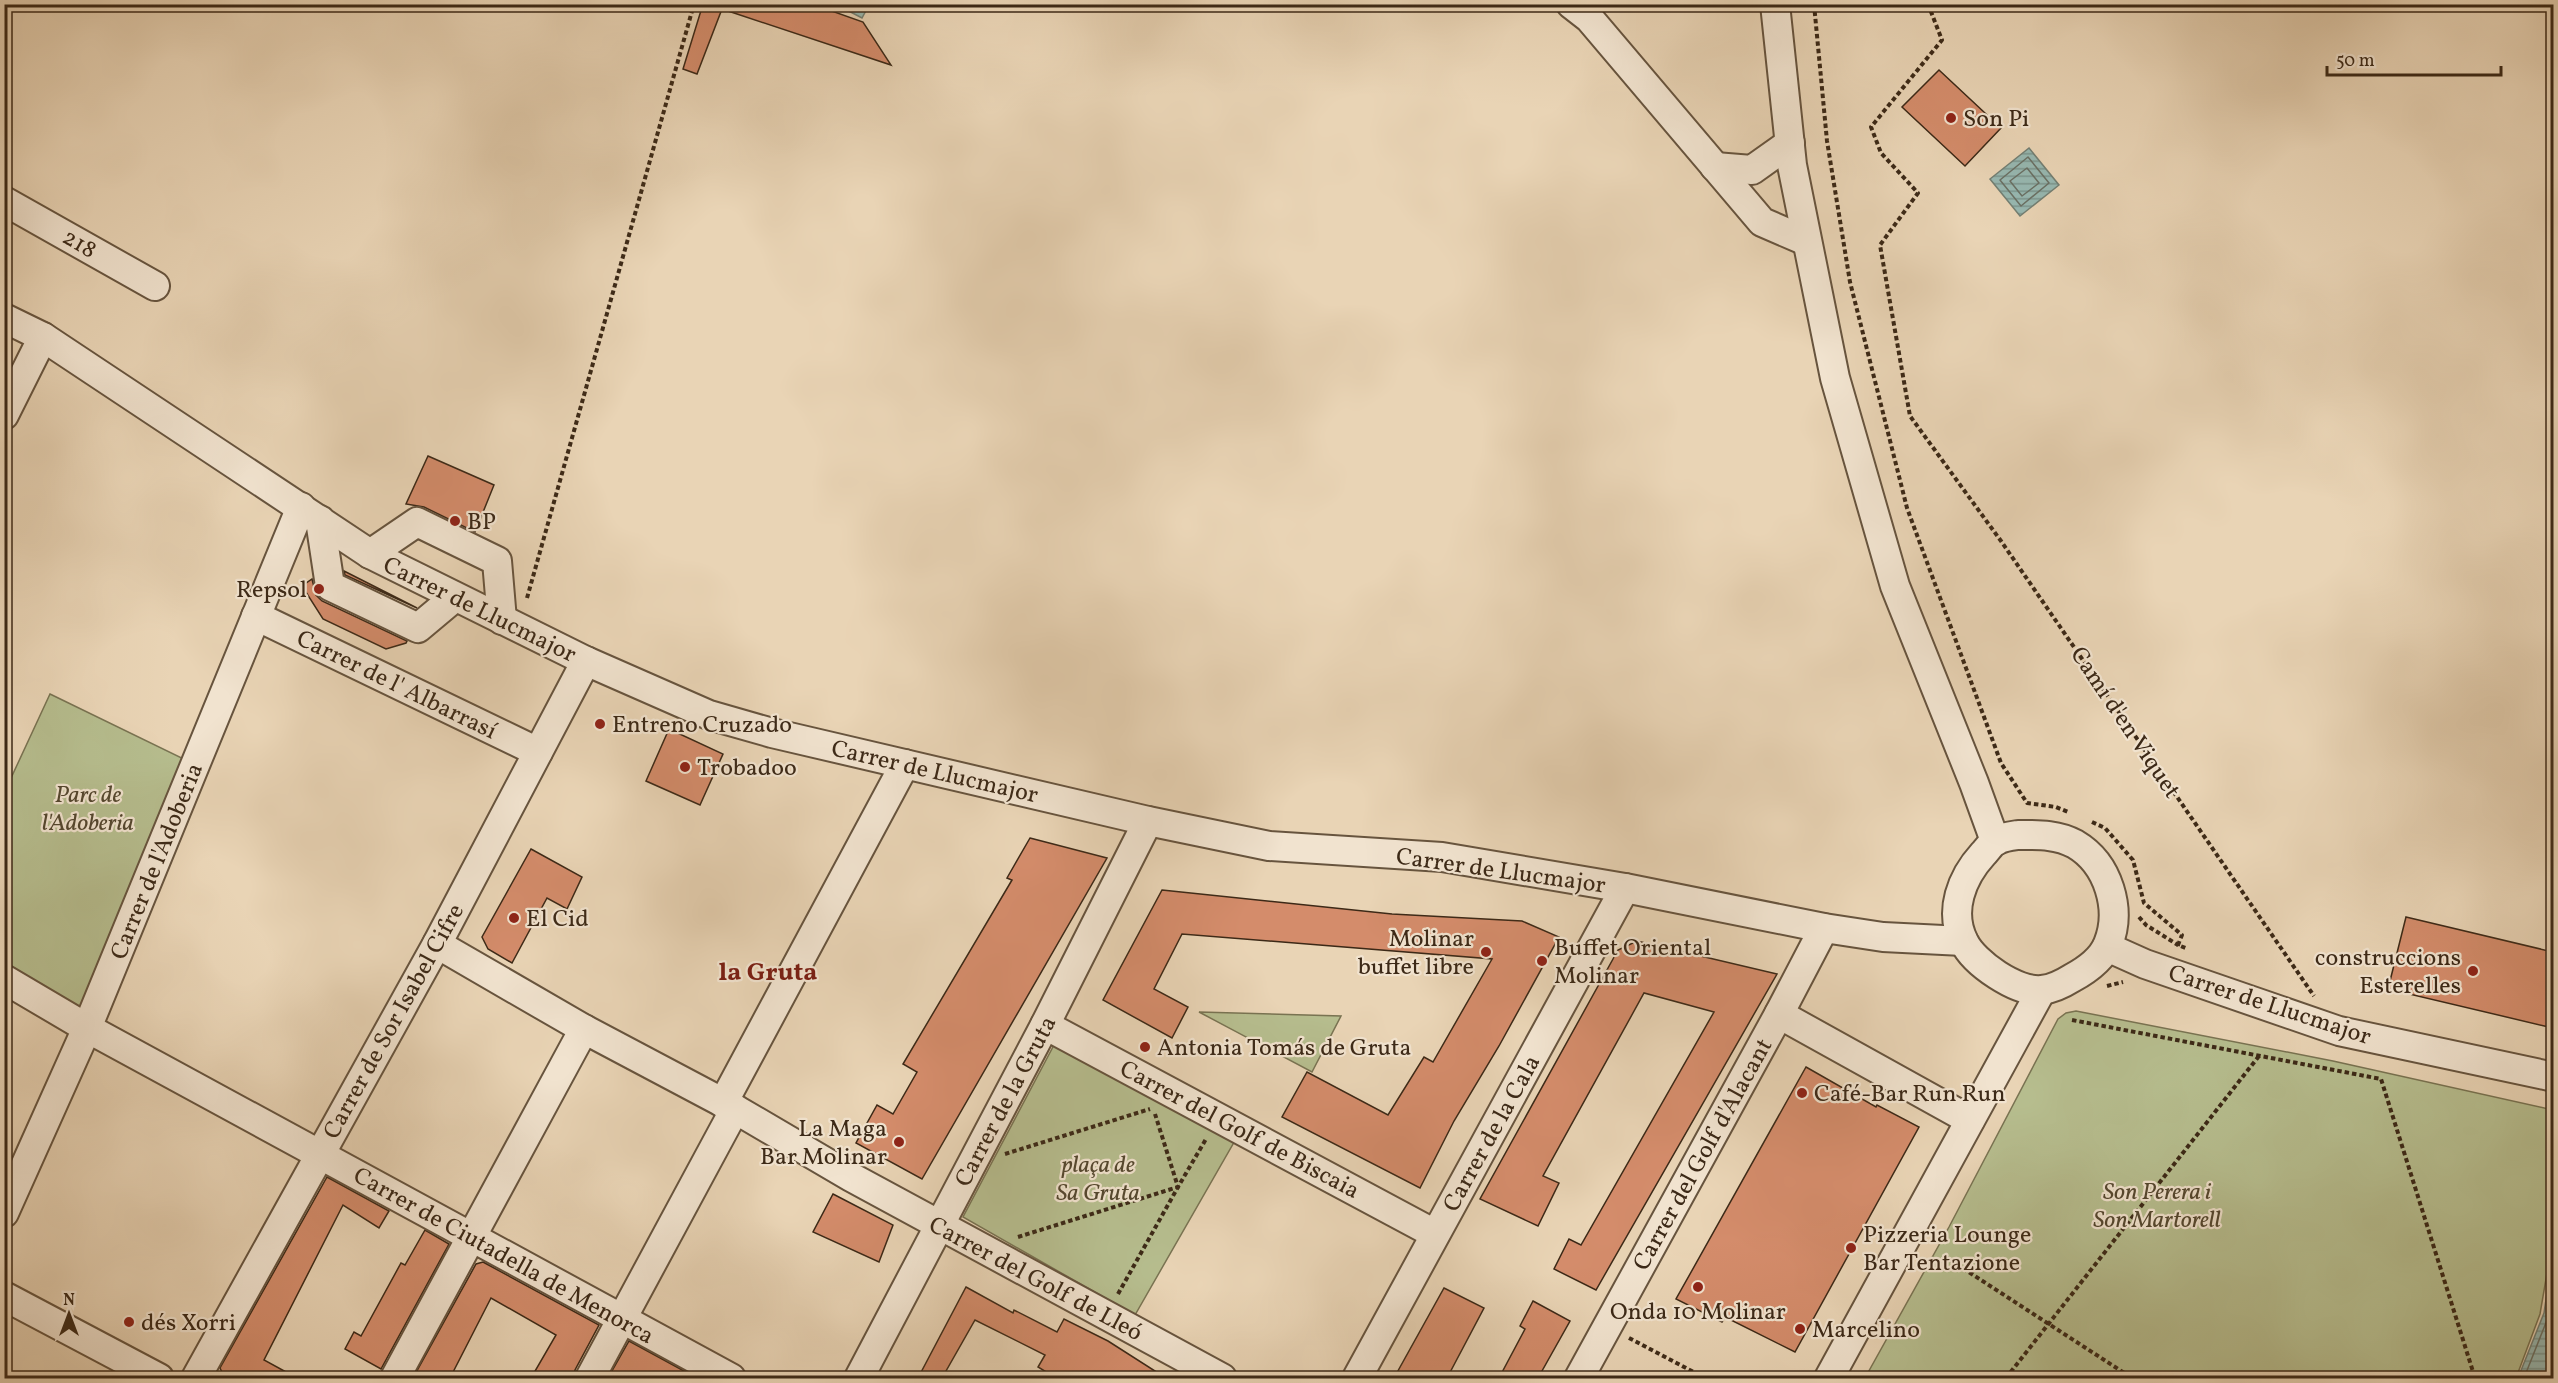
<svg xmlns="http://www.w3.org/2000/svg" width="2558" height="1383" viewBox="0 0 2558 1383" font-family="Vollkorn,serif">
<defs>
<pattern id="water-rules" width="6" height="5" patternUnits="userSpaceOnUse" patternTransform="scale(1.5)"><rect width="6" height="5" fill="#97b8b1"/><path d="M0 2.5h6" fill="none" stroke="#7c968f"/></pattern>
</defs>
<rect width="100%" height="100%" fill="#e9d4b5"/>
<filter id="stains"><feTurbulence type="fractalNoise" baseFrequency=".00333" numOctaves="4"/><feColorMatrix values="0 0 0 0 .2 0 0 0 0 .09 0 0 0 0 .02 0 0 0 .5 -.17"/></filter>
<radialGradient id="worn" r=".72"><stop offset=".6" stop-color="#630" stop-opacity="0"/><stop offset="1" stop-color="#630" stop-opacity=".3"/></radialGradient>
<g fill="#b6bd8e" stroke="#797352" stroke-width="1.5">
<polygon points="50,694 196,765 87,1028 5,979 5,791"/>
<polygon points="2076,1011 2333,1061 2553,1110 2553,1238 2540,1314 2516,1378 1865,1378 1949,1227 2058,1019 2066,1013"/>
<polygon points="1199,1012 1341,1016 1312,1072"/>
<polygon points="1054,1045 1237,1137 1135,1315 963,1217"/>
</g>
<g fill="url(#water-rules)" stroke="#737f73" stroke-width="1.5">
<polygon points="837,5 869,5 862,18"/>
<polygon points="2029,148 2059,185 2020,216 1990,179"/>
<polygon points="2553,1252 2553,1378 2518,1378 2544,1313"/>
</g>
<g fill="none" stroke-linecap="round" stroke-linejoin="round">
<g stroke="#6a7064" stroke-width="1.5">
<polygon points="2028,157 2049,183 2021,206 2000,180"/>
<polygon points="2027,168 2039,183 2022,196 2010,181"/>
<polyline points="2524,1378 2549,1315 2554,1290"/>
</g>
</g>
<g fill="#d48c6b" stroke="#3c2917" stroke-width="1.5">
<polygon points="703,4 812,4 863,22 891,65 722,9 697,74 683,69"/>
<polygon points="1939,70 2001,128 1965,166 1902,107"/>
<polygon points="428,456 494,485 475,532 424,507 406,504"/>
<polygon points="344,571 417,608 345,575"/>
<polygon points="312,579 316,595 322,601 407,641 406,643 386,649 323,619 302,586"/>
<polygon points="669,729 723,754 700,805 646,781"/>
<polygon points="1030,838 1107,858 922,1179 856,1143 877,1105 893,1114 917,1072 903,1064 1012,880 1007,878"/>
<polygon points="531,849 582,877 567,909 547,898 512,963 488,949 482,937"/>
<polygon points="1162,890 1392,914 1522,921 1559,937 1499,1046 1454,1121 1420,1188 1282,1117 1307,1072 1388,1115 1424,1057 1433,1062 1492,959 1182,934 1154,989 1188,1007 1172,1038 1103,1000"/>
<polygon points="2406,917 2553,952 2553,1028 2388,989"/>
<polygon points="1637,941 1777,974 1596,1290 1554,1269 1569,1239 1581,1245 1714,1012 1644,993 1543,1176 1559,1183 1538,1226 1480,1199 1618,950"/>
<polygon points="1806,1067 1876,1107 1877,1105 1919,1127 1795,1352 1725,1317 1722,1322 1676,1299"/>
<polygon points="327,1177 389,1211 379,1228 343,1205 264,1360 297,1378 225,1378 220,1368"/>
<polygon points="833,1194 893,1225 879,1262 813,1232"/>
<polygon points="425,1230 449,1244 381,1369 345,1349 354,1332 361,1336 401,1263 405,1265"/>
<polygon points="483,1262 599,1325 575,1370 574,1378 531,1378 556,1335 491,1298 450,1378 413,1378 476,1264"/>
<polygon points="966,1287 1013,1313 1014,1310 1057,1332 1064,1319 1108,1341 1166,1378 1056,1378 1038,1367 1045,1355 975,1320 942,1378 918,1378"/>
<polygon points="1444,1288 1484,1308 1447,1378 1394,1378"/>
<polygon points="1533,1301 1570,1321 1538,1378 1499,1378 1525,1329 1520,1326"/>
<polygon points="629,1341 697,1378 608,1378"/>
</g>
<g fill="none" stroke-linecap="round" stroke-linejoin="round">
<defs>
<g id="minor">
<polyline points="1571,4 1589,18 1762,222 1806,241"/>
<polyline points="1775,4 1792,165 1835,378 1895,586 1974,783 1995,841"/>
<polyline points="1715,167 1752,170 1790,143"/>
<polyline points="4,201 155,286"/>
<polyline points="4,318 43,337 370,554 586,661 709,715 772,733 1148,821 1269,846 1442,857 1625,888 1824,928 1883,937 1963,941"/>
<polyline points="4,415 43,337"/>
<polyline points="320,520 330,586 418,628 455,597"/>
<polyline points="370,554 417,522 497,561 502,620"/>
<polyline points="256,616 538,752"/>
<path d="M2018 835C2037 835 2057 834 2075 844 2109 864 2122 910 2108 944 2102 959 2085 971 2072 978 2064 983 2051 989 2042 990 2017 993 1974 963 1964 942 1948 911 1962 877 1983 854 1987 850 1991 843 1996 841 2002 837 2011 836 2018 835Z"/>
<polyline points="437,944 584,1029 735,1109 590,1378"/>
<polyline points="2107,947 2145,964 2339,1031 2554,1077"/>
<polyline points="4,979 87,1028 731,1378"/>
<polyline points="1779,1014 1970,1120"/>
<polyline points="1045,1025 1435,1234"/>
<polyline points="723,1103 905,764"/>
<polyline points="735,1109 851,1177 1222,1378"/>
<polyline points="4,1213 87,1028 301,507"/>
<polyline points="4,1296 159,1378"/>
<polyline points="196,1378 437,944 586,661"/>
<polyline points="395,1378 584,1029"/>
<polyline points="859,1378 1045,1025 1148,821"/>
<polyline points="1357,1378 1625,888"/>
<polyline points="1579,1378 1779,1014 1824,928"/>
<polyline points="1829,1378 2041,991"/>
</g>
</defs>
<use href="#minor" stroke="#67543e" stroke-width="32"/>
<g stroke="#3c2917" stroke-width="4" stroke-dasharray="4.5 3" stroke-linecap="butt">
<polyline points="1814,4 1827,141 1850,282 1907,508 2001,763 2027,803 2056,807 2068,812"/>
<polyline points="1928,4 1942,40 1871,127 1881,153 1918,193 1880,245 1910,416 2001,541 2314,996"/>
<polyline points="527,598 694,4"/>
<polyline points="2092,822 2105,828 2133,860 2144,903 2182,935 2178,945 2188,949"/>
<polyline points="2139,917 2146,925 2178,945 2177,949"/>
<polyline points="2107,986 2123,982"/>
<polyline points="2072,1020 2381,1079 2475,1378"/>
<polyline points="1005,1154 1150,1109"/>
<polyline points="1018,1237 1178,1187 1206,1139"/>
<polyline points="1944,1256 2132,1378"/>
<polyline points="1118,1294 1178,1187 1155,1114"/>
<polyline points="1629,1338 1705,1378"/>
<polyline points="2006,1378 2259,1056"/>
</g>
<use href="#minor" stroke="#f1e3cf" stroke-width="28"/>
</g>
<g fill="#8f2418" stroke="#f1e3cf" stroke-width="2">
<circle cx="1951" cy="118" r="6"/>
<circle cx="455" cy="521" r="6"/>
<circle cx="319" cy="589" r="6"/>
<circle cx="600" cy="724" r="6"/>
<circle cx="685" cy="767" r="6"/>
<circle cx="514" cy="918" r="6"/>
<circle cx="1486" cy="952" r="6"/>
<circle cx="1542" cy="961" r="6"/>
<circle cx="2473" cy="971" r="6"/>
<circle cx="1145" cy="1047" r="6"/>
<circle cx="1802" cy="1093" r="6"/>
<circle cx="899" cy="1142" r="6"/>
<circle cx="1851" cy="1248" r="6"/>
<circle cx="1698" cy="1287" r="6"/>
<circle cx="129" cy="1322" r="6"/>
<circle cx="1800" cy="1329" r="6"/>
</g>
<g text-anchor="middle" stroke-width="4.5" stroke-linejoin="round" paint-order="stroke">
<g font-size="24" fill="#3c2917" stroke="#f1e3cf" text-anchor="start">
<text x="1963" y="126">Son Pi</text>
<text x="467" y="529">BP</text>
<text x="307" y="597" text-anchor="end">Repsol</text>
<text x="612" y="732">Entreno Cruzado</text>
<text x="697" y="775">Trobadoo</text>
<text x="526" y="926">El Cid</text>
<text x="1474" y="946" text-anchor="end">Molinar<tspan x="1474" dy="28">buffet libre</tspan></text>
<text x="1554" y="955">Buffet Oriental<tspan x="1554" dy="28">Molinar</tspan></text>
<text x="2461" y="965" text-anchor="end">construccions<tspan x="2461" dy="28">Esterelles</tspan></text>
<text x="1157" y="1055">Antonia Tomás de Gruta</text>
<text x="1814" y="1101">Café-Bar Run Run</text>
<text x="887" y="1136" text-anchor="end">La Maga<tspan x="887" dy="28">Bar Molinar</tspan></text>
<text x="1863" y="1242">Pizzeria Lounge<tspan x="1863" dy="28">Bar Tentazione</tspan></text>
<text x="1698" y="1319" text-anchor="middle">Onda 10 Molinar</text>
<text x="141" y="1330">dés Xorri</text>
<text x="1812" y="1337">Marcelino</text>
</g>
<g font-size="24" fill="#3c2917" stroke="#f1e3cf">
<text transform="translate(80 243) rotate(30)" y="8">218</text>
<text transform="translate(480 609) rotate(26)" y="8">Carrer de Llucmajor</text>
<text transform="translate(397 684) rotate(26)" y="8">Carrer de l' Albarrasí</text>
<text transform="translate(2126 722) rotate(56)" y="8">Camí d'en Viquet</text>
<text transform="translate(935 771) rotate(13)" y="8">Carrer de Llucmajor</text>
<text transform="translate(156 861) rotate(-68)" y="8">Carrer de l'Adoberia</text>
<text transform="translate(1501 870) rotate(8)" y="8">Carrer de Llucmajor</text>
<text transform="translate(2270 1004) rotate(18)" y="8">Carrer de Llucmajor</text>
<text transform="translate(393 1021) rotate(-61)" y="8">Carrer de Sor Isabel Cifre</text>
<text transform="translate(1005 1101) rotate(-62)" y="8">Carrer de la Gruta</text>
<text transform="translate(1240 1129) rotate(28)" y="8">Carrer del Golf de Biscaia</text>
<text transform="translate(1491 1133) rotate(-61)" y="8">Carrer de la Cala</text>
<text transform="translate(1702 1154) rotate(-61)" y="8">Carrer del Golf d'Alacant</text>
<text transform="translate(504 1255) rotate(29)" y="8">Carrer de Ciutadella de Menorca</text>
<text transform="translate(1036 1278) rotate(28)" y="8">Carrer del Golf de Lleó</text>
</g>
<g font-size="24" font-style="italic" fill="#54472f" stroke="#f1e3cf">
<text x="88" y="802">Parc de<tspan x="88" dy="28">l'Adoberia</tspan></text>
<text x="1098" y="1172">plaça de<tspan x="1098" dy="28">Sa Gruta</tspan></text>
<text x="2157" y="1199">Son Perera i<tspan x="2157" dy="28">Son Martorell</tspan></text>
</g>
<g font-size="26" font-weight="bold" fill="#7a1f14" stroke="#f1e3cf">
<text x="768" y="980">la Gruta</text>
</g>
</g>
<rect width="2558" height="1383" fill="none" stroke="#e9d4b5" stroke-width="24"/>
<rect x="6" y="6" width="2546" height="1371" fill="none" stroke="#3c2917" stroke-width="3"/>
<rect x="12" y="12" width="2534" height="1359" fill="none" stroke="#3c2917" stroke-width="1.5"/>
<g transform="translate(69 1314)" stroke="#f1e3cf" stroke-width="4.5" paint-order="stroke">
<path d="M0-4.5L10 22L0 15L-10 22Z" fill="#3c2917"/>
<text y="-9" font-size="16" font-weight="bold" text-anchor="middle" fill="#3c2917">N</text>
</g>
<path d="M2327 66v9h174v-9" fill="none" stroke="#3c2917" stroke-width="3"/>
<text x="2336" y="66" font-size="18" fill="#3c2917" stroke="#f1e3cf" stroke-width="4.5" paint-order="stroke">50 m</text>
<rect width="100%" height="100%" filter="url(#stains)"/>
<rect width="100%" height="100%" fill="url(#worn)"/>
</svg>
